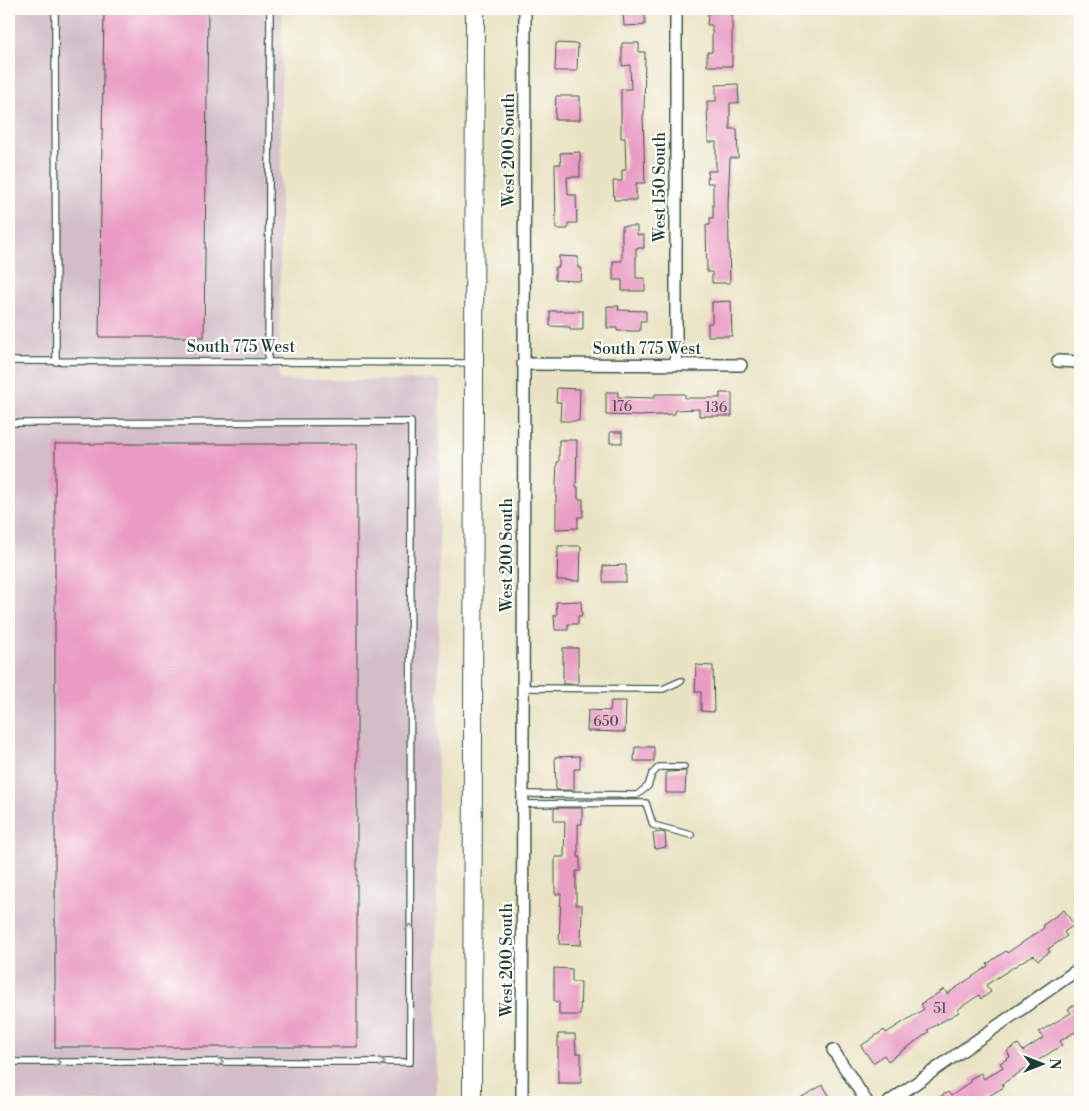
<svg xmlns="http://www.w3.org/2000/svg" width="1089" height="1111" viewBox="0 0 1089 1111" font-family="'Libre Bodoni',serif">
<rect width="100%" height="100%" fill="#fdfcf7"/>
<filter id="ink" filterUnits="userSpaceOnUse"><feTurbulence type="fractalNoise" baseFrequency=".02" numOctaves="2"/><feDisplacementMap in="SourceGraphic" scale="10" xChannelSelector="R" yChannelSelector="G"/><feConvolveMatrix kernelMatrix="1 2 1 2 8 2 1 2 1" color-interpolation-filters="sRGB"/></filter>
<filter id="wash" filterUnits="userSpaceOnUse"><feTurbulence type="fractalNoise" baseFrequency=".0096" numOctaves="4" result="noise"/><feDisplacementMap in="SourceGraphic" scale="20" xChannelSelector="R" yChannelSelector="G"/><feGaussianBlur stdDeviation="1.12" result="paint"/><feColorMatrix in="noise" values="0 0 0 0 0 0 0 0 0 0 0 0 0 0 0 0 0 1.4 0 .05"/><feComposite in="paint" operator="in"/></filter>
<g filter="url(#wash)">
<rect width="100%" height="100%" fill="#e9e3c3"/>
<polygon fill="#d2bdc8" points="9,9 282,9 279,380 440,380 436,1102 9,1102"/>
<g id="blocks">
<g fill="#ea9bc4">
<polygon points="104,9 208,9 204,337 99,337"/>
<polygon points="623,9 645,10 645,25 624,26"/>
<polygon points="711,9 732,9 732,66 707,66 707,52 712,52 712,25 707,25 708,13 711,13"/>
<polygon points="556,43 578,44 577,71 555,71"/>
<polygon points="622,43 639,43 639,52 645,52 644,115 643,115 645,183 636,183 636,200 614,200 613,181 622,181 622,170 626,170 625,138 621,138 621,89 631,89 630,65 622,66"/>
<polygon points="738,84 739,103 730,103 730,129 737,129 738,158 730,158 728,203 730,283 712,283 712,272 707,272 706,225 710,225 710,218 713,218 713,183 707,183 708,171 716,171 716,142 708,142 707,101 716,101 716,85"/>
<polygon points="556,96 580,96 580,120 555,120"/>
<polygon points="580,152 580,177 567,177 568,195 576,195 577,223 568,223 568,229 556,229 555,164 561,164 560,153"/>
<polygon points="622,226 637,226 637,235 644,235 644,248 636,248 636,278 645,278 645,291 622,291 622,280 613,280 613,261 622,261"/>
<polygon points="559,256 578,257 578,268 582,268 581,281 555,280 555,267 559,267"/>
<polygon points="731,301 732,336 708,336 708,323 712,323 712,302"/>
<polygon points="607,306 619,306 618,310 646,311 646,321 640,321 640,331 617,331 617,328 607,328"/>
<polygon points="550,311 583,311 583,330 570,330 570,327 550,326"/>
<polygon points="557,388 580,389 579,421 560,421 561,402 556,402"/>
<polygon points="606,392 618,392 618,397 655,398 655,394 685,394 685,398 720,398 720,393 732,393 732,416 699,416 699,409 675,410 675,414 639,416 606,415"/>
<rect x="610" y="432" width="12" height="11"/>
<polygon points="559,440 577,440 576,487 578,487 578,499 583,499 583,517 578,517 578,528 556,529 556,487 557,462 559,462"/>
<rect x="55" y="444" width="302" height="603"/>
<polygon points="558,546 581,546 580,581 557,580"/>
<polygon points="626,565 626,582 603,582 603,566"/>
<polygon points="581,601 582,616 578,616 578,624 568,624 568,630 555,630 554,615 557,615 556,602"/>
<rect x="563" y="648" width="15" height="36"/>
<polygon points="696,665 713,666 714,712 701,711 701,692 695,692"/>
<polygon points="611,701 626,701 625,732 587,731 588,710 610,711"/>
<polygon points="635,747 654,747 654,761 634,761"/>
<polygon points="580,756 580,769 574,769 574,790 556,790 555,757"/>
<polygon points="686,771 685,793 666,793 666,772"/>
<polygon points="554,808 582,808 582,824 578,824 578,857 580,857 580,871 576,871 576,905 582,905 581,945 559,944 561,894 555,894 555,857 564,857 565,821 554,821"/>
<polygon points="662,832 665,833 666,847 655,849 653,833"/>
<polygon points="1064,910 1074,925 1064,932 1067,936 1048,949 1050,952 1038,960 1034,955 1026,959 986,985 991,992 981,999 979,995 957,1010 959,1012 927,1030 929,1032 888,1061 884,1055 873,1063 861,1046 884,1030 886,1033 924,1009 921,1004 944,989 947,994 988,966 987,964 994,959 1006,951 1007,953 1044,928 1043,925"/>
<polygon points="554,968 572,969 572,982 581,982 580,1015 559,1015 559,1002 554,1001"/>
<polygon points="1080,1001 1080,1029 1060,1041 1062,1045 1002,1084 1004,1087 979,1102 932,1102 948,1092 951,1096 971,1082 970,1079 981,1073 984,1079 1003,1067 1000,1063 1010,1057 1007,1051 1018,1044 1023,1051 1043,1038 1039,1032 1071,1013 1068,1009"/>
<polygon points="558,1034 575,1034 576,1053 581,1053 581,1083 558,1083"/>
<polygon points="823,1085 831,1099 826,1102 793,1102"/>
</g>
</g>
</g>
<g filter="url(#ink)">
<use href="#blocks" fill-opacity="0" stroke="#3d5649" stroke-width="1"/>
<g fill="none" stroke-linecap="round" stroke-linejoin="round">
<defs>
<g id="service">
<polyline points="55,9 56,362"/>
<polyline points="9,361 472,363"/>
<polyline points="268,363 270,9"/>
<polyline points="9,423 411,422 410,1062 9,1062"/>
<polyline points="523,688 663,689 681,681"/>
<polyline points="523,794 637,795 648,786 652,774 659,767 684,767"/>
<polyline points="522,804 646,803 653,825 691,835"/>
</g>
<g id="minor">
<polyline points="676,9 676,364"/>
<polyline points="1058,361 1080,362"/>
<polyline points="523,364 741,365"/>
<polyline points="833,1050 867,1102"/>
<polyline points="522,1102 525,9"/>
<polyline points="889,1102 1080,968"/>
</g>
<polyline id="primary" points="472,1102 475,9"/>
</defs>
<use href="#service" stroke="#3d5649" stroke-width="8"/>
<use href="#minor" stroke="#3d5649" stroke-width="14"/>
<use href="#primary" stroke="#3d5649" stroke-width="20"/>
<use href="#service" stroke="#fff" stroke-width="5.5"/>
<use href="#minor" stroke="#fff" stroke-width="11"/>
<use href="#primary" stroke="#fff" stroke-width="18"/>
</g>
<defs><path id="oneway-chevron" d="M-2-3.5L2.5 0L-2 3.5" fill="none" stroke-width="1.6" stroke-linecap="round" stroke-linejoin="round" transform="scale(1.25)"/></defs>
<g stroke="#8f9e9a">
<use href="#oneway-chevron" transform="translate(410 927) rotate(-90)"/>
<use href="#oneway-chevron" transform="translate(57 1062)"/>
<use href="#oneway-chevron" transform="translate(220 1062)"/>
<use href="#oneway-chevron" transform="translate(382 1062)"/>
</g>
</g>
<g text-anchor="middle" stroke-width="4.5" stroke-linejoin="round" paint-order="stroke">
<g font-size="14" fill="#525458">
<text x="622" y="411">176</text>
<text x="716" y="412">136</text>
<text x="606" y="726">650</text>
<text x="940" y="1013">51</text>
</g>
<g font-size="16" fill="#1f3d34" stroke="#fdfcf7">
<text transform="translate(508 150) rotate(-90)" y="6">West 200 South</text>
<text transform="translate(659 187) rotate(-90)" y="6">West 150 South</text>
<text x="241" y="352">South 775 West</text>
<text x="647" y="354">South 775 West</text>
<text transform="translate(506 555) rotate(-90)" y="6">West 200 South</text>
<text transform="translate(506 960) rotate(-90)" y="6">West 200 South</text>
</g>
</g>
<rect width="1089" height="1111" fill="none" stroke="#fdfcf7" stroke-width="30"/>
<g transform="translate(1042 1064) rotate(90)" stroke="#fdfcf7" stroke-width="4" paint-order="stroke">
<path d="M0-4L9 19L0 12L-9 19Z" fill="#1f3d34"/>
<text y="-8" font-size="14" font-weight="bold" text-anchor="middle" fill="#1f3d34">N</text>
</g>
</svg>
